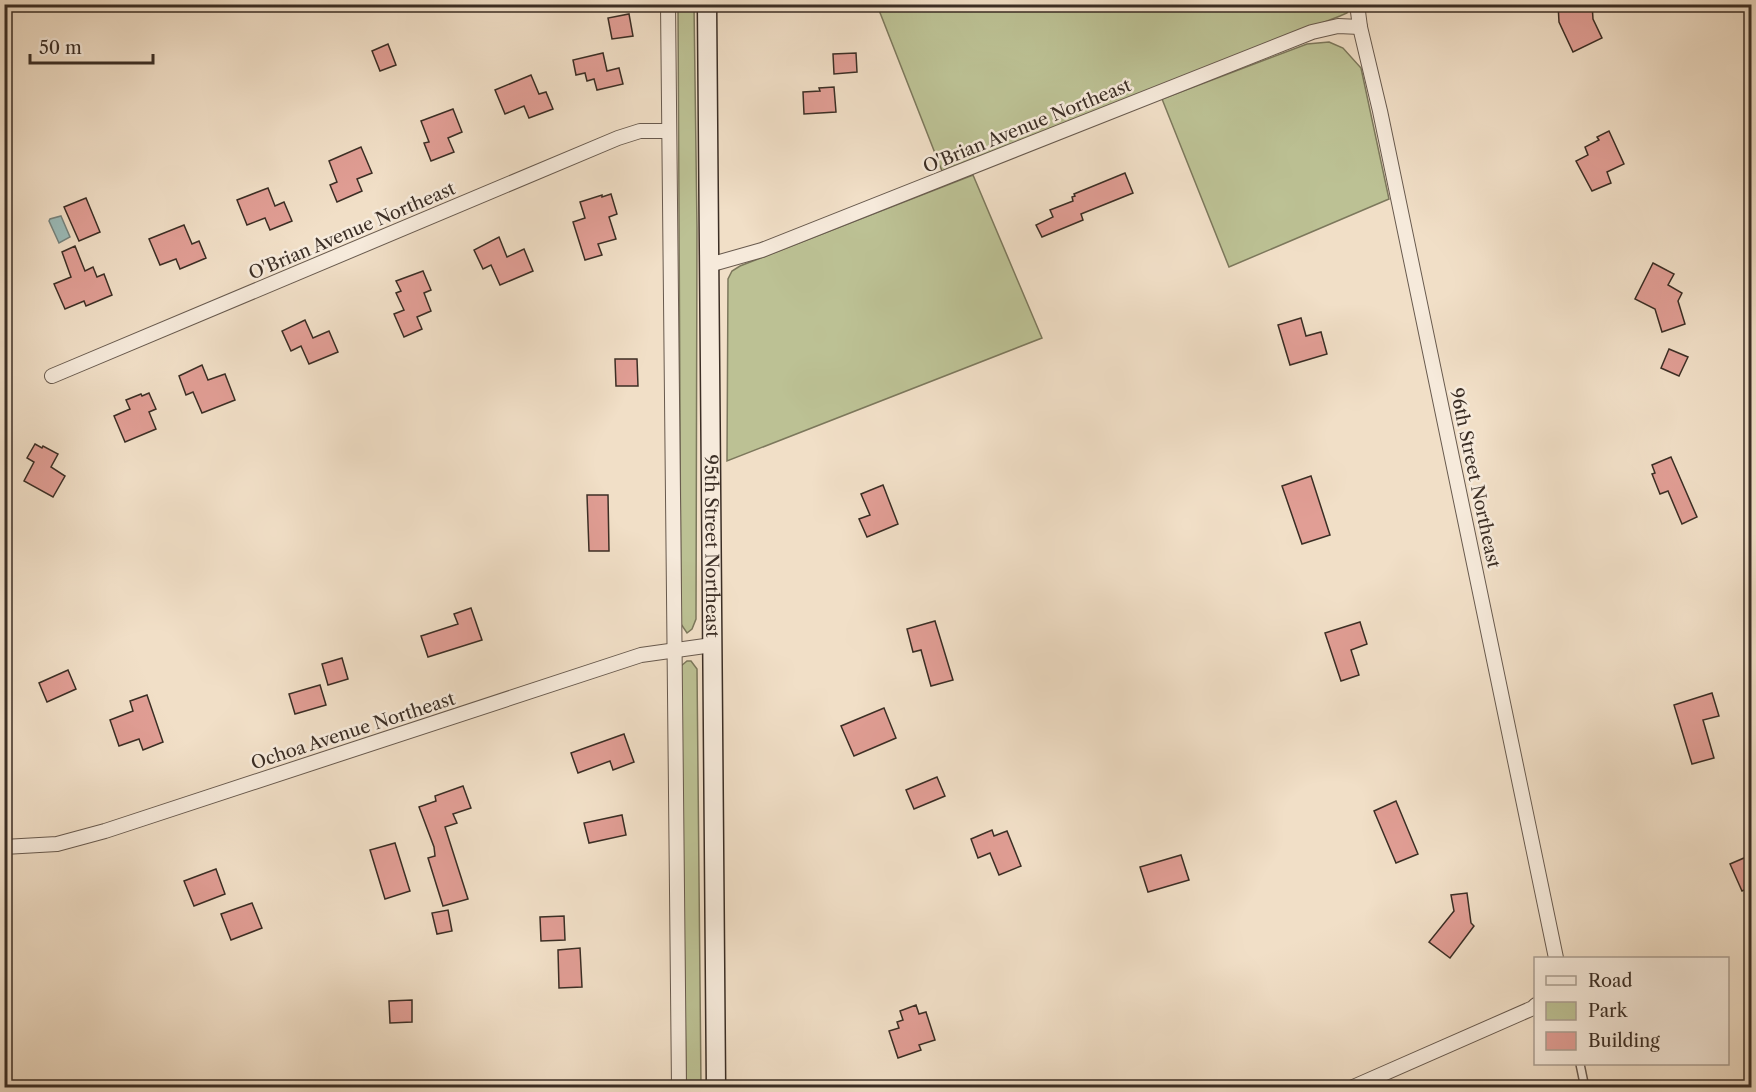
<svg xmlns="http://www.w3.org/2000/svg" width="1756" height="1092" viewBox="0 0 1756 1092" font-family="'Libre Caslon Text',serif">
<rect width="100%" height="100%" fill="#f1dfc7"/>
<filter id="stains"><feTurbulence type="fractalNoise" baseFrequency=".00333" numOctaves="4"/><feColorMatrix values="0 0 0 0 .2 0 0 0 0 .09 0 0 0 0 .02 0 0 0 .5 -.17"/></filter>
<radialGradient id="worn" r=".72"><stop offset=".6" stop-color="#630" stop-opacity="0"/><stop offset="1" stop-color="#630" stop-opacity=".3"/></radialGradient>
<g fill="#bcc194" stroke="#7c785c" stroke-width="1.5">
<polygon points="678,5 694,5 697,228 696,619 692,629 687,633 681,624"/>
<polygon points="877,5 1352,5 1347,13 1340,16 942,171"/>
<polygon points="1329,42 1343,48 1361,68 1389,199 1229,267 1162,99 1307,44"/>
<polygon points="973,175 1042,338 727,461 728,279 732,271 740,266"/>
<polygon points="687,661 691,661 697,669 701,1087 686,1087 681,666"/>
</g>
<polygon fill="#9bbcba" stroke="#75837e" stroke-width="1.5" points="61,216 70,237 59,243 49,221 50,219"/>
<g fill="#e19e95" stroke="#3b2e25" stroke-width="1.5">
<polygon points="1558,4 1592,4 1593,19 1602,38 1573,52 1559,22"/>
<polygon points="629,14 633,36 612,39 608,18"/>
<polygon points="388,44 396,65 380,71 372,51"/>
<polygon points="603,53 607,71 619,68 623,84 597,90 594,79 587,81 585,73 576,75 573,60"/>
<polygon points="856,53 857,72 834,74 833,54"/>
<polygon points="531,75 539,94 546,92 553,109 529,118 524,106 505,114 495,90"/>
<polygon points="834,87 836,112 804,114 803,92 820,91 819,88"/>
<polygon points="453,109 462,132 448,138 454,152 431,161 424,143 429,142 421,121"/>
<polygon points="1609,131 1624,164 1607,172 1611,183 1592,191 1576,161 1588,155 1585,147 1599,140 1597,137"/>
<polygon points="361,147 372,173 357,179 362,191 337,202 330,185 337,182 329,161"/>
<polygon points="1125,173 1133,193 1081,214 1083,220 1042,237 1036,225 1053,217 1050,210 1073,201 1072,197 1075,196 1074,194"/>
<polygon points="268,188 275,206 284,202 292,221 270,230 265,218 247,225 237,200"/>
<polygon points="611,194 617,214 609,217 616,239 598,244 602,255 585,260 573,222 585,218 580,202 602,195 602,197"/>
<polygon points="86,198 100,232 79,241 64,207"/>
<polygon points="184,225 192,244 199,241 206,258 180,269 176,259 160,265 149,239"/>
<polygon points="499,237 507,257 524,249 533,271 500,285 491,265 483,269 474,250"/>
<polygon points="75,246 85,271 93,267 97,277 104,274 112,295 86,306 84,301 65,309 54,284 71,277 62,252"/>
<polygon points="1653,263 1674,274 1668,285 1682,293 1678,301 1685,324 1662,332 1655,309 1635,299"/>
<polygon points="423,271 431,290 424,293 431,311 417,317 422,329 404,337 394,314 404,310 396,293 401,291 396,281"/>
<polygon points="1301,318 1306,336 1321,332 1327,354 1290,365 1278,325"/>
<polygon points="305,320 313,338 329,331 338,352 309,364 301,346 291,351 282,331"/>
<polygon points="1669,349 1688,357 1679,376 1661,368"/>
<polygon points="615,359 637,359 638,386 616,386"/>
<polygon points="202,365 208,380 225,374 235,400 202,413 193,392 186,395 179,376"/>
<polygon points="149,393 156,409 149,412 156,429 125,442 114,416 130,409 126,400 141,394 142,396"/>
<polygon points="35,444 42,448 43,446 58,454 51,467 65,476 53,497 24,481 34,462 27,458"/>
<polygon points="1671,457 1697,517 1682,524 1668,491 1660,494 1652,474 1655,473 1652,465"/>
<polygon points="1311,476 1330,535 1302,544 1282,486"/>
<polygon points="883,485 898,524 867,537 859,519 870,515 861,494"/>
<polygon points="587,495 608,495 609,551 589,551"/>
<polygon points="471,608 482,640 428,657 421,636 458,624 454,614"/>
<polygon points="935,621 953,680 931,686 921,650 913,652 907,629"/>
<polygon points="1360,622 1367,644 1351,650 1359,675 1341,681 1325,633"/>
<polygon points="342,658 348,679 328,685 322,664"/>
<polygon points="68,670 76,689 47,702 39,683"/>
<polygon points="320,685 326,705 295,714 289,694"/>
<polygon points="1712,693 1719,716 1703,720 1714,758 1692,764 1674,705"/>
<polygon points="147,695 163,742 143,750 139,739 119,746 110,720 133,711 130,701"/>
<polygon points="884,708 896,738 854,756 841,726"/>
<polygon points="624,734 634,762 613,770 610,761 578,773 571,753"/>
<polygon points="937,777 945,796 914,809 906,790"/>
<polygon points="463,786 471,808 453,814 457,823 445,827 468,899 443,906 428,858 435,856 434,847 419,807 436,801 435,796"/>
<polygon points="1396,801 1418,854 1396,863 1374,811"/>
<polygon points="622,815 626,835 589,843 584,823"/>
<polygon points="992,830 994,836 1007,831 1021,866 999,875 990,853 978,858 971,839"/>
<polygon points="395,843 410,891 385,899 370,850"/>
<polygon points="1181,855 1189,880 1148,892 1140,867"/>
<polygon points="1751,855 1751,887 1742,891 1730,864"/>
<polygon points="216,869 225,894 194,906 184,881"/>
<polygon points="1467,893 1471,923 1474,926 1450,958 1429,942 1454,911 1451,895"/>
<polygon points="252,903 262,928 231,940 221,914"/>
<polygon points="448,910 452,931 437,934 432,913"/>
<polygon points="564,916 565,940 541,941 540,917"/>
<polygon points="580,948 582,987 559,988 558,950"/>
<polygon points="412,1000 412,1022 390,1023 389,1001"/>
<polygon points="916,1005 919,1014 926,1012 935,1040 919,1045 921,1050 898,1058 889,1031 899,1028 897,1022 903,1020 900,1011"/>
</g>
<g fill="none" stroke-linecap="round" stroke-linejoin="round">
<defs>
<polyline id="service" points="1580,1064 1585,1088"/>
<g id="minor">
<polyline points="668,4 679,1088"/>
<polyline points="1357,4 1360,27 1380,111 1556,958"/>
<polyline points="709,265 762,250 1312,32 1338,26 1360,27"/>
<polyline points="52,376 618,138 640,131 668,131"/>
<polyline points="4,847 57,844 105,831 641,655 712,645"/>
<polyline points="1351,1088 1533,1008 1536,1005"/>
</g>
<g id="secondary">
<path id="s1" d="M707 4 716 1088"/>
</g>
</defs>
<use href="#service" stroke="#685a4e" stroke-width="10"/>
<use href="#minor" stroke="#685a4e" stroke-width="16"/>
<use href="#secondary" stroke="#3b2e25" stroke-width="21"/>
<use href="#service" stroke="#f6eadb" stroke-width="7"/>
<use href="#minor" stroke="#f6eadb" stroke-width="14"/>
<use href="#secondary" stroke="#f6eadb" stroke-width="18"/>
</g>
<g text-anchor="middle" stroke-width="5" stroke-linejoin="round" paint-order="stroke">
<g font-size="18" fill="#3b2e25" stroke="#f6eadb">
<text transform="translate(1027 126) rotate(-22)" y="6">O'Brian Avenue Northeast</text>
<text transform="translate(352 231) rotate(-23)" y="6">O'Brian Avenue Northeast</text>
<text transform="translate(1475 478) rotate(78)" y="6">96th Street Northeast</text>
<text dy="6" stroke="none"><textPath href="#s1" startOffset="542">95th Street Northeast</textPath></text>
<text transform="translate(353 731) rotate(-18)" y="6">Ochoa Avenue Northeast</text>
</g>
</g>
<rect width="1756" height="1092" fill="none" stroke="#f1dfc7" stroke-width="24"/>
<rect x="6" y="6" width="1744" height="1080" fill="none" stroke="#3b2e25" stroke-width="3"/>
<rect x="12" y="12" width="1732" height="1068" fill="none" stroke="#3b2e25" stroke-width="1.5"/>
<rect x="1534" y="957" width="195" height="108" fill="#f6eadb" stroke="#ab9f92" stroke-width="1.5"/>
<rect x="1546" y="976" width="30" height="9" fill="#f6eadb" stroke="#ab9f92" stroke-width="1.5"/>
<text x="1588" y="987" font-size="18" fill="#3b2e25">Road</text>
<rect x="1546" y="1002" width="30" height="18" fill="#bcc194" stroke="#ab9f92" stroke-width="1.5"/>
<text x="1588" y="1017" font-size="18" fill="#3b2e25">Park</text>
<rect x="1546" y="1032" width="30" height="18" fill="#e19e95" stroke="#ab9f92" stroke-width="1.5"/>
<text x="1588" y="1047" font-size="18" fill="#3b2e25">Building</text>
<path d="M30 54v9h123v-9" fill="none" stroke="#3b2e25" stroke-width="3"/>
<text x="39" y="54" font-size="18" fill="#3b2e25" stroke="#f6eadb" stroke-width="4.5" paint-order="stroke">50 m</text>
<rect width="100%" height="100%" filter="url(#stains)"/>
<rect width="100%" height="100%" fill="url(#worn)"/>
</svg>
